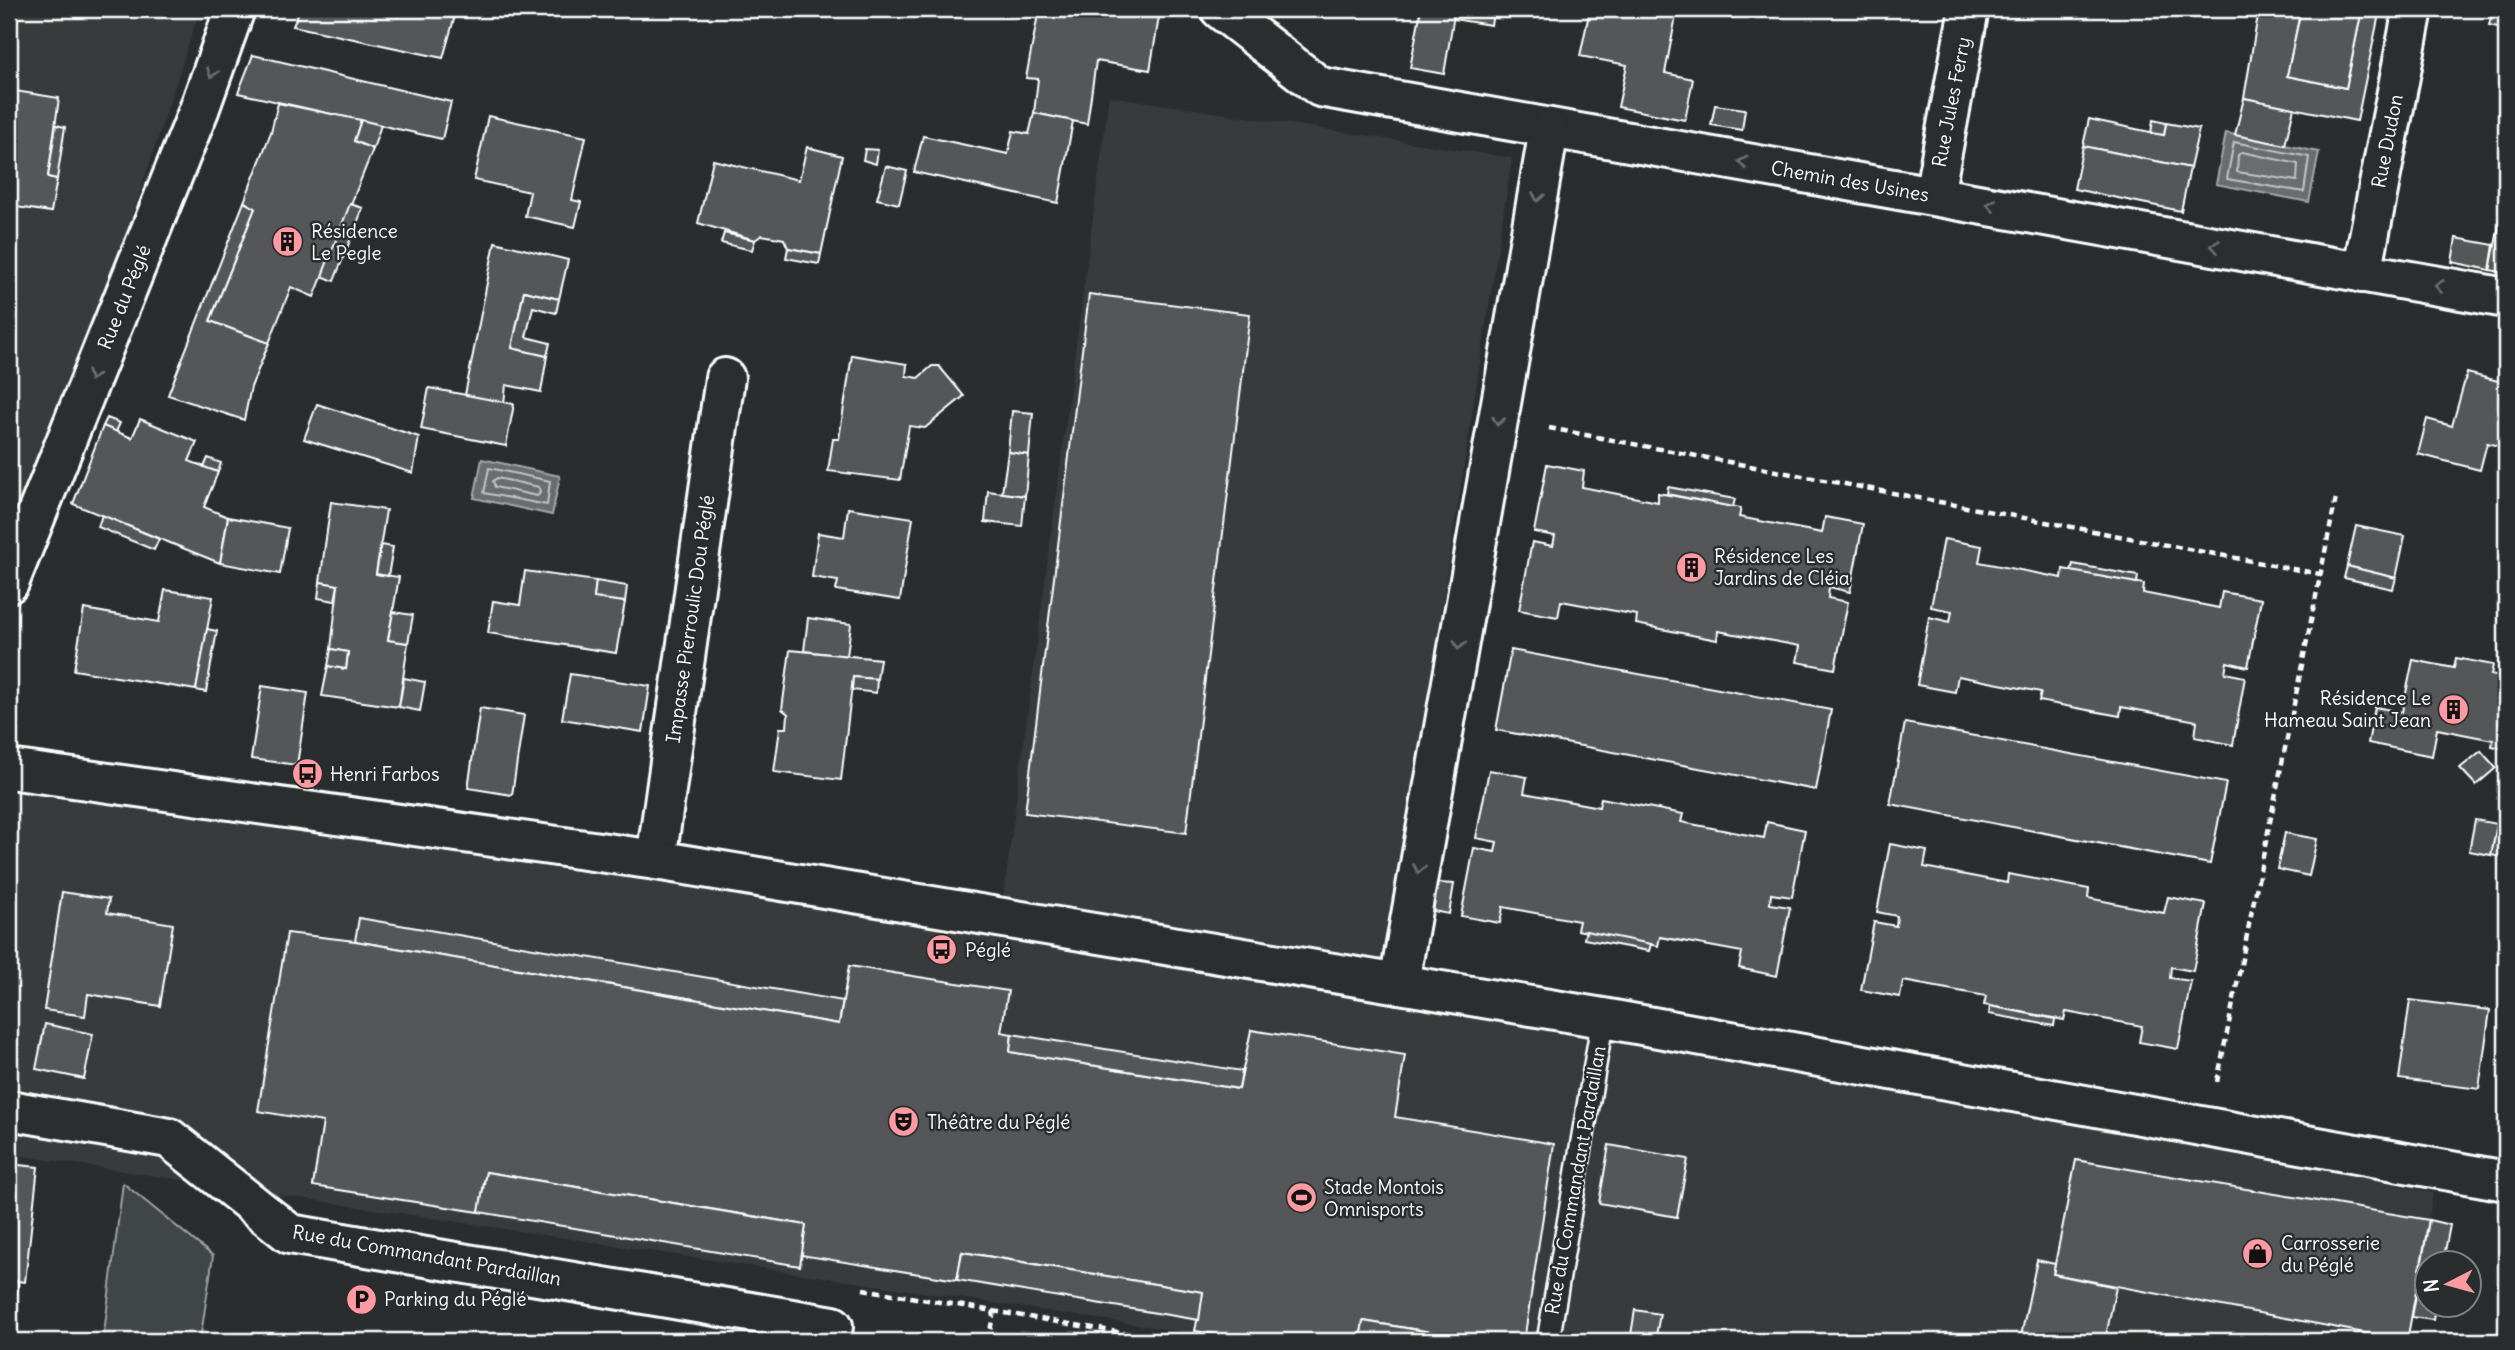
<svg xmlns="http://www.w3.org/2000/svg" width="2515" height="1350" viewBox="0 0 2515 1350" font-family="Delius,sans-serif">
<rect width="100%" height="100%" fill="#2a2d2e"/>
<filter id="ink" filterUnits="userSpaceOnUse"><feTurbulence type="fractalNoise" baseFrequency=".0143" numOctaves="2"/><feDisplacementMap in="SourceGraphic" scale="14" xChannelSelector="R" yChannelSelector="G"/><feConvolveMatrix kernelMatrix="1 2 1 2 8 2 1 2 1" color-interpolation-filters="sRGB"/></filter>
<g filter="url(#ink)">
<g fill="#373a3b">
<polygon points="9,9 200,9 9,593"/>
<polygon points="1109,96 1512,158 1386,965 2433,1193 2408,1341 1244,1341 9,1154 9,749 1003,899"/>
</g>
<polygon fill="#414445" stroke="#a0a2a2" stroke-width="2" points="123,1183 213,1256 200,1341 103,1341"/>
<g fill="#6a6c6d" stroke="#a6a7a7" stroke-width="2">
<polygon points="2226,133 2319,152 2309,202 2216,184"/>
<polygon points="482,459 560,476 552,515 474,498"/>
</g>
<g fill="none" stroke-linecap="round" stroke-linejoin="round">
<g stroke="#c3c4c5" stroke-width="2">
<polygon points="2234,142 2309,157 2304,192 2227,179"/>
<polygon points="2242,152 2298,164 2297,181 2237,172 2238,155"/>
<polygon points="489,468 550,481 547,505 484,493"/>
<polygon points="497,478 539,487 540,493 537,496 495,487 493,481"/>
</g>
</g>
<g fill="#555758" stroke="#fff" stroke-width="2">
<polygon points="300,9 441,9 456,12 443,58 293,26"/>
<polygon points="1039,9 1123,9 1159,17 1150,70 1096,61 1087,124 1034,113 1038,79 1026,78"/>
<polygon points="1421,9 1455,9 1444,74 1410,68"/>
<polygon points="1455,9 1494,9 1491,25 1453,19"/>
<polygon points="1590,9 1652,9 1676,16 1665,73 1693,79 1685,120 1618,107 1627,65 1580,56"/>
<polygon points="1652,9 1678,9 1676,16"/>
<polygon points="2259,9 2301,9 2287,76 2346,88 2362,9 2380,9 2357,121 2244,98"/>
<polygon points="2301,9 2362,9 2346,88 2287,76"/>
<polygon points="2493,9 2506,9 2506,29 2489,25"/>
<polygon points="253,55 451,102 442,139 238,93"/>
<polygon points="9,90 59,98 48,177 57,179 51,212 9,206"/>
<polygon points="2244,98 2294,108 2285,145 2235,135"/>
<polygon points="278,103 361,120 354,141 373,149 314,297 291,287 269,343 210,321 255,208 244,202 271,132"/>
<polygon points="1715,105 1745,109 1742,130 1711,125"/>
<polygon points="1034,113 1073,121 1058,203 914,172 923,136 1008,154 1013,131 1029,134"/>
<polygon points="488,116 586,137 572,200 581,202 575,227 525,216 530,192 474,180"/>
<polygon points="2089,119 2164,135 2166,123 2199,129 2190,168 2083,146"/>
<polygon points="361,120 381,125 373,149 354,141"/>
<polygon points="2153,120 2166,123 2164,135 2151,133"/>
<polygon points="56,125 65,127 57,179 48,177"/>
<polygon points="2083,146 2190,168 2181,211 2074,189"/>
<polygon points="807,147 842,156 821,254 788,248 784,239 762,235 755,240 698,223 713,160 799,180"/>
<polygon points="865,149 878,150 876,164 863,160"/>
<polygon points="886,166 907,171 899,204 877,199"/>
<polygon points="2505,196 2506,196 2506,273 2490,270"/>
<polygon points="244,202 255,208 210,321 269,343 251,387 244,420 168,395"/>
<polygon points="350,204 363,208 334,281 322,276"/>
<polygon points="724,233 755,240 752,250 721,243"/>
<polygon points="2456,238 2494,245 2490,270 2452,262"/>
<polygon points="495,242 568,260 559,299 524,291 512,348 547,356 541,392 506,385 504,403 465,395"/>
<polygon points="788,248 821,254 819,264 786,258"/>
<polygon points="524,291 559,299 556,313 533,307 526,337 550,343 547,356 512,348"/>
<polygon points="1089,294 1250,314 1186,833 1025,813"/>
<polygon points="852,355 907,364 906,376 918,378 932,366 939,366 964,396 925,428 909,426 900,480 828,471 833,439 839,439"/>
<polygon points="2467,373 2506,383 2506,448 2487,443 2480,470 2418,454 2427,419 2452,426"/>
<polygon points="429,388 514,404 506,446 421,429"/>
<polygon points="317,404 419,437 413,473 304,439"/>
<polygon points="1012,411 1033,413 1029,455 1008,452"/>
<polygon points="107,418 120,423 116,432 103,426"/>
<polygon points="140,419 197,442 189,461 218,472 204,507 228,517 220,563 73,504 103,426 132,438"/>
<polygon points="1008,452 1029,455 1025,496 1002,493"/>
<polygon points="208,458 221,463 218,472 204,467"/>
<polygon points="1547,464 1584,471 1582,487 1658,502 1658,493 1741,508 1739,517 1822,533 1825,517 1863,524 1850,592 1829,587 1828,598 1848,602 1835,669 1797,662 1800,646 1718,631 1717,640 1636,624 1637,615 1561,601 1558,617 1519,610 1532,542 1553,546 1555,536 1534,532"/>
<polygon points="1668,487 1735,499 1733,507 1667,494"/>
<polygon points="988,491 1025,496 1022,526 985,522"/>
<polygon points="331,502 386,510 376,574 399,577 388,640 408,643 399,707 322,696 328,666 346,669 348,652 331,649 338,585 320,582"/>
<polygon points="848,508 913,518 900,600 836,590 838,581 812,577 818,533 844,537"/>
<polygon points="102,515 159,539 154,550 98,527"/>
<polygon points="228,517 288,528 280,574 220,563"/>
<polygon points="2356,526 2405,536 2396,578 2347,566"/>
<polygon points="1944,539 1982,546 1979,562 2062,578 2063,569 2144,584 2143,593 2219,608 2222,592 2261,599 2248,667 2227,662 2225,673 2245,677 2233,745 2195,737 2197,721 2121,707 2120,716 2039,701 2041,692 1958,676 1955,692 1917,685 1929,617 1950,622 1952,611 1931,607"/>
<polygon points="381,545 393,547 388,576 376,574"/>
<polygon points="2073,564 2138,576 2137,583 2071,571"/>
<polygon points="2347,566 2396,578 2393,589 2344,578"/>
<polygon points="525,571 596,581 594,598 625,602 616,653 488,633 493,601 520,605"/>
<polygon points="596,581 627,586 625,602 594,598"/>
<polygon points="320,582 338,585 335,601 318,598"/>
<polygon points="165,590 213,597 196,690 74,670 84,609 159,622"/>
<polygon points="393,612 413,615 408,643 388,640"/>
<polygon points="808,618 851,624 847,656 804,651"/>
<polygon points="207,629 217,631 206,692 196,690"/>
<polygon points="331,649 348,652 346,669 328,666"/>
<polygon points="790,650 880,659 877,679 853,677 841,780 774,772 780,728 787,728 788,714 782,709"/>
<polygon points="1511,650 1831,710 1816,790 1496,730"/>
<polygon points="2456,658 2493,665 2491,675 2506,678 2506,749 2492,746 2493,740 2437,729 2432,756 2368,743 2375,707 2402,712 2413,660 2454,668"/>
<polygon points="570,674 650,686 643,732 562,719"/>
<polygon points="853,677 877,679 876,693 852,690"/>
<polygon points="404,678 425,682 420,711 399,707"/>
<polygon points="262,686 308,693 297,765 251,759"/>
<polygon points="480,708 524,715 512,795 468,788"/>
<polygon points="1905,723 2226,783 2210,864 1890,804"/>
<polygon points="2481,751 2496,768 2476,785 2460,768"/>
<polygon points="1489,770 1527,777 1524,793 1599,807 1601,798 1683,814 1681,822 1764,838 1767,822 1805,830 1792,897 1771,894 1770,904 1790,907 1777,976 1739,968 1742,952 1660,937 1658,946 1577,930 1579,921 1503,907 1500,923 1461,916 1474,848 1495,852 1497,842 1476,838"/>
<polygon points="2506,780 2506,858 2491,855"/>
<polygon points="2475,820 2497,824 2491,855 2469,851"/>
<polygon points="2285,833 2317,839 2309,876 2277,869"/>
<polygon points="1890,844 1927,851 1924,867 2007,883 2008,874 2089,889 2088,898 2164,913 2168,897 2206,904 2193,971 2171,967 2170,978 2191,981 2178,1049 2139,1042 2142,1026 2066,1012 2064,1020 1990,1006 1984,1005 1986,996 1903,981 1900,997 1861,990 1874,922 1896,926 1897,916 1877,912"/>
<polygon points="1437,883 1454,884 1449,914 1433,911"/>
<polygon points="62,892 109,899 107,913 173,924 160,1006 88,994 85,1016 44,1010"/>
<polygon points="359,918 843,1001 839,1024 355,941"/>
<polygon points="1586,931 1651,944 1649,951 1584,939"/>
<polygon points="287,933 355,941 839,1024 849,966 1008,991 1001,1032 1012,1034 1010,1052 1239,1089 1251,1030 1405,1055 1395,1117 1554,1144 1524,1341 1486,1341 1363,1321 1360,1341 1256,1341 1195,1331 1203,1292 962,1252 957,1280 801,1255 806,1225 486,1172 479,1212 313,1186 323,1122 258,1111"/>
<polygon points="2410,1000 2490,1010 2479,1089 2399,1079"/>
<polygon points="1990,1006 2055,1019 2054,1026 1989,1014"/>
<polygon points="45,1024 93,1034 84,1079 36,1069"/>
<polygon points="1012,1034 1242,1071 1239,1089 1010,1052"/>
<polygon points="1609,1145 1688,1159 1677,1217 1599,1203"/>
<polygon points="2076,1160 2429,1220 2407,1341 2053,1274"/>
<polygon points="9,1164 38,1167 25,1282 9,1280"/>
<polygon points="486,1172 806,1225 800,1266 479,1212"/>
<polygon points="2429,1220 2450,1225 2443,1262 2428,1262 2428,1281 2419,1279"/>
<polygon points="962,1252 1203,1292 1199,1320 957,1280"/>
<polygon points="2037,1260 2055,1264 2053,1274 2116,1287 2105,1341 2020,1341"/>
<polygon points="2419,1279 2428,1281 2428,1304 2436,1304 2433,1320 2412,1317"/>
<polygon points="9,1280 18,1281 16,1302 9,1301"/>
<polygon points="1635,1310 1660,1314 1655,1341 1630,1341"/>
<polygon points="1363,1321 1486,1341 1360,1341"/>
</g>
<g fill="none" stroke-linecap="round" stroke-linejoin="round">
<defs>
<polyline id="lane" points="1548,1341 1603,1018"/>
<g id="street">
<polyline points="1220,9 1320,87 2506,298"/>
<polyline points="1934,195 1969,9"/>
<polyline points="2362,273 2413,9"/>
<polyline points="9,583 199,110 235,9"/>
<polyline points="656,860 725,378"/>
<polyline points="1399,984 1549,130"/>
<polyline points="9,1110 169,1138 290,1234 833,1326 831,1341"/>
</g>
<polyline id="secondary" points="9,769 656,860 1603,1018 2506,1181"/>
</defs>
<use href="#lane" stroke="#fff" stroke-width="26"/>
<use href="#street" stroke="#fff" stroke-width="44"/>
<use href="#secondary" stroke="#fff" stroke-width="44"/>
<g stroke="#fff" stroke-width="4.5" stroke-dasharray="7 5" stroke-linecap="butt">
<polyline points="1549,428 2320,574"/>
<polyline points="2217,1082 2336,498"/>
<polyline points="863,1289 1170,1341"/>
<polyline points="988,1341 994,1311"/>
</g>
<use href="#lane" stroke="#2a2d2e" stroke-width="21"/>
<use href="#street" stroke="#2a2d2e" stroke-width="38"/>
<use href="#secondary" stroke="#2a2d2e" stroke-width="38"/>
</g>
<defs><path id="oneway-chevron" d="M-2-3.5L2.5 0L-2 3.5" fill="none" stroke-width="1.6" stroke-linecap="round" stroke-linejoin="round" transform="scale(1.75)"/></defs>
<g stroke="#6a6c6d">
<use href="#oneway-chevron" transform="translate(212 73) rotate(109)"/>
<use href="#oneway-chevron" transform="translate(1743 162) rotate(-170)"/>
<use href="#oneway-chevron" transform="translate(1538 197) rotate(100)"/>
<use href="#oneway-chevron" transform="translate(1991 205) rotate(-170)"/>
<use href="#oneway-chevron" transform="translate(2215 246) rotate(-170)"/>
<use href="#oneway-chevron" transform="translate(2439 286) rotate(-171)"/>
<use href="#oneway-chevron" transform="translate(92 376) rotate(112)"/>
<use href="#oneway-chevron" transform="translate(1498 421) rotate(100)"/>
<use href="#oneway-chevron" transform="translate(1459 645) rotate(100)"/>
<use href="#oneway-chevron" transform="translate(1419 869) rotate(100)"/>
</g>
</g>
<defs>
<symbol id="building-disc" viewBox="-11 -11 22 22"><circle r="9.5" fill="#ff9aa2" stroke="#2a2d2e"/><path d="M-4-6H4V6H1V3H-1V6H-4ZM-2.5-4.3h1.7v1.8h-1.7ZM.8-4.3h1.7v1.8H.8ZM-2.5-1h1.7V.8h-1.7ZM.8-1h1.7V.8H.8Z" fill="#111"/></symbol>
<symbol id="bus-disc" viewBox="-11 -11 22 22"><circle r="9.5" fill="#ff9aa2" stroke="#2a2d2e"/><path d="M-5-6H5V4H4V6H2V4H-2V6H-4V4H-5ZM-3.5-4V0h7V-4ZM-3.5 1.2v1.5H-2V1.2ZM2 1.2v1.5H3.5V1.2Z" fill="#111"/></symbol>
<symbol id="theatre-disc" viewBox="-11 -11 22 22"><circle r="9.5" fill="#ff9aa2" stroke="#2a2d2e"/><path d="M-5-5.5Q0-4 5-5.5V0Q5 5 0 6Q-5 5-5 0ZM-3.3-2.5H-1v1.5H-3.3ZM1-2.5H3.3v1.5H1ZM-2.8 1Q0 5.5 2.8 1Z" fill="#111"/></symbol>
<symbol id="stadium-disc" viewBox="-11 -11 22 22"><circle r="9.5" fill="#ff9aa2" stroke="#2a2d2e"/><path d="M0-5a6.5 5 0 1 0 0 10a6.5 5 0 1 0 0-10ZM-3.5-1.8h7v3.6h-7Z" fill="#111"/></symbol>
<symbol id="shop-disc" viewBox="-11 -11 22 22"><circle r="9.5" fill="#ff9aa2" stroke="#2a2d2e"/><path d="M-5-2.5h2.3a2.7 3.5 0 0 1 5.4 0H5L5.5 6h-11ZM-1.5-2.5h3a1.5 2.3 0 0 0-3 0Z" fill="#111"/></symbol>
<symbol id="parking-disc" viewBox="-11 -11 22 22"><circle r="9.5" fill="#ff9aa2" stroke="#2a2d2e"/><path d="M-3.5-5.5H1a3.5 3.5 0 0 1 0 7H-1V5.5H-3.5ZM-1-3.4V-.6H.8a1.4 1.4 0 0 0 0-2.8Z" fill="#111"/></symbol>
</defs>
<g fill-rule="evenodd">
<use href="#building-disc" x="270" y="224" width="35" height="35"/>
<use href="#building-disc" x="1674" y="550" width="35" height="35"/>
<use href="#building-disc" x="2436" y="692" width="35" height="35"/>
<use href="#bus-disc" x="290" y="756" width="35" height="35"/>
<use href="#bus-disc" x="924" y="932" width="35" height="35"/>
<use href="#theatre-disc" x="886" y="1104" width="35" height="35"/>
<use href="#stadium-disc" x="1284" y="1180" width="35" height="35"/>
<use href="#shop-disc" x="2240" y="1236" width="35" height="35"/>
<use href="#parking-disc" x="344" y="1282" width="35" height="35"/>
</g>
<g text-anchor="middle" stroke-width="5" stroke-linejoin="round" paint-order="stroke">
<g font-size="19" fill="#fff" stroke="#2a2d2e">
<text transform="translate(1951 102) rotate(-79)" y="7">Rue Jules Ferry</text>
<text transform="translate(2387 141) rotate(-79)" y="7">Rue Dudon</text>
<text transform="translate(1850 181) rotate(10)" y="7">Chemin des Usines</text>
<text transform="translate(124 297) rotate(-68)" y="7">Rue du Péglé</text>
<text transform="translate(690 619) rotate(-82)" y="7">Impasse Pierroulic Dou Péglé</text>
<text transform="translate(1575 1180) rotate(-80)" y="7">Rue du Commandant Pardaillan</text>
<text transform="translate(427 1255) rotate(10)" y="7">Rue du Commandant Pardaillan</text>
</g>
<g font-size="19" fill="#fff" stroke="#2a2d2e" text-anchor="start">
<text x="311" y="238">Résidence<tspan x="311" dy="22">Le Pegle</tspan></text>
<text x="1714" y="563">Résidence Les<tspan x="1714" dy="22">Jardins de Cléia</tspan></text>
<text x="2431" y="705" text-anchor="end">Résidence Le<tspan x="2431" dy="22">Hameau Saint Jean</tspan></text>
<text x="330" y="781">Henri Farbos</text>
<text x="965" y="957">Péglé</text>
<text x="927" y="1129">Théâtre du Péglé</text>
<text x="1324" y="1194">Stade Montois<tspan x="1324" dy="22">Omnisports</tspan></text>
<text x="2281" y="1250">Carrosserie<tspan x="2281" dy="22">du Péglé</tspan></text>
<text x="384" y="1306">Parking du Péglé</text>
</g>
</g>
<rect width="2515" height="1350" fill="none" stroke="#2a2d2e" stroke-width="35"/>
<rect x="18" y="18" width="2480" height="1315" fill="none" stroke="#fff" stroke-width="2.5" filter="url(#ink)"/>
<g transform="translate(2448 1284) rotate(264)"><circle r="33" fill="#2a2d2e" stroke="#7f8182" stroke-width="2"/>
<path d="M0-5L12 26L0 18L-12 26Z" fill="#ff9aa2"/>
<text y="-10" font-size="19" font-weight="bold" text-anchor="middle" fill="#ffffff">N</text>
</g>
</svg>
